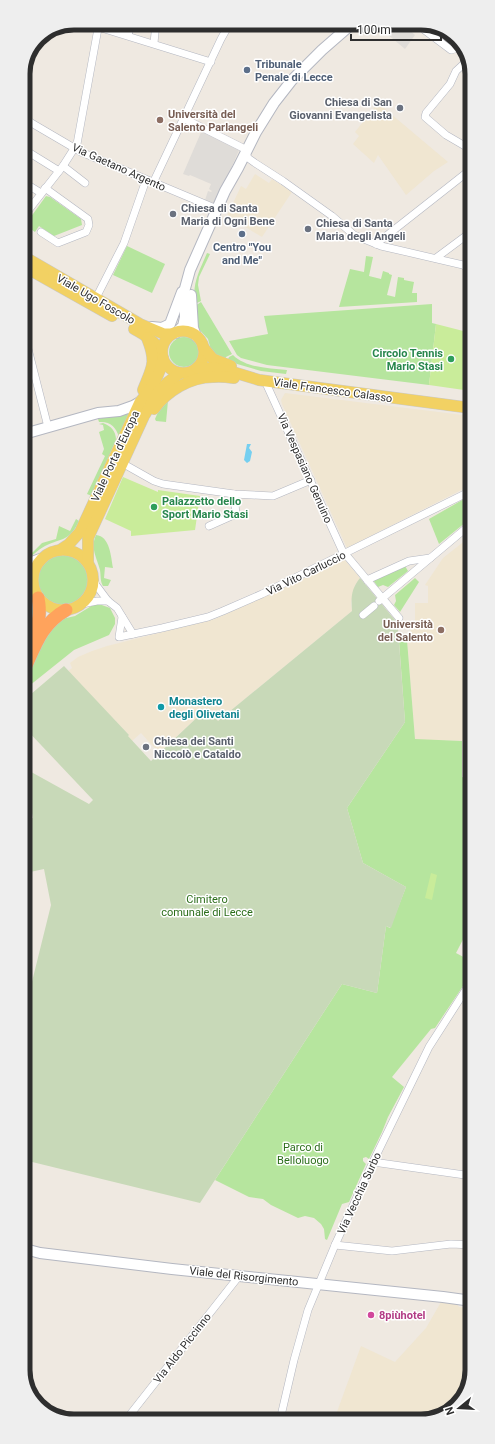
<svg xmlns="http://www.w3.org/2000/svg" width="495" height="1444" viewBox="0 0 495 1444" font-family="Roboto,sans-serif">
<rect width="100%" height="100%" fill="#efe9e1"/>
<g fill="#f0e6d1">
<polygon points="378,103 448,162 434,171 406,195 378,155 374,163 353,144 359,136 355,132"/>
<polygon points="255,174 269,183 272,179 292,192 262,237 227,216 241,186 246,189"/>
<polygon points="285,393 471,416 471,485 347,548 282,404 281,400"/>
<polygon points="471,536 471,741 415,740 407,640 415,619 415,603 428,603 428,586 425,585 443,558"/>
<polygon points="345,560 360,578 355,585 351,603 352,611 218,721 207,708 159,753 141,733 132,741 128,736 129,735 68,671 72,668 70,663 78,657 92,651 107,646 215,619"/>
<polygon points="441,1302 456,1303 459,1307 465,1308 469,1304 472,1304 472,1371 461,1401 434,1419 334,1420 361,1346 395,1362 426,1328"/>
</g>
<g fill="#b6e59e">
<polygon points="46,196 50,197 81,219 82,225 54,236 39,226 35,232 25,225"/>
<polygon points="127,246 165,264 152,293 113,275"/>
<path d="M207 253 210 254 199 277 198 285 201 301 195 304C192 283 199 272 207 253Z"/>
<polygon points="366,256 373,257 369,276 381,279 383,271 389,273 389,274 392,275 387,295 395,297 398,277 404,278 404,280 414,282 412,293 417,293 417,302 339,307 350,269 364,272"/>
<polygon points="201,302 232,354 226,357 225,361 212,354 208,339 197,327 195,306"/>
<polygon points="432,304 432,323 436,324 429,385 267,365 241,358 237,355 229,341 268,334 264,316"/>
<circle cx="184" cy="352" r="15"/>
<path d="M233 355C246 368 269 368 287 370L286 374 261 371 227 361 229 357Z"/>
<polygon points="168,401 166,422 156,421 155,419 159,410"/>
<path d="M130 412 119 437C116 427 110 421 99 422L98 419Z"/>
<path d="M103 423C111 426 116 431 116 440L97 483H96L95 485 96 486 92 496 87 494 105 456 102 454 104 449 99 432 104 430 103 425 99 424Z"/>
<polygon points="471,495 471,518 439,544 429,519"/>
<path d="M76 519 79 521C69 542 63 537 45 546 37 550 32 557 24 561V558L33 552 42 543 56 539 59 526 70 531Z"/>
<path d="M96 535C110 536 111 557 113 568L105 567 104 578 111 580 108 586H103C100 581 101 576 100 570 97 558 90 548 96 535Z"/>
<circle cx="63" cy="579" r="26"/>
<polygon points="405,566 408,571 388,587 383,585 378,587 373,580"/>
<polygon points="415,578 419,582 400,612 394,605 396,601 395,595"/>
<polygon points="24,585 32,603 34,619 24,641"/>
<polygon points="99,604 110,608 115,618 115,624 109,635 74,650 24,690 24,682 49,629 62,619 75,616 93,605"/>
<polygon points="407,640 415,739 462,741 462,777 471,780 471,924 456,953 471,961 471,974 435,1028 431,1029 392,1077 404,1087 388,1117 382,1132 369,1159 366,1157 363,1158 363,1161 366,1164 349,1202 342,1204 327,1240 325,1239 324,1229 321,1224 314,1218 305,1216 298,1218 271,1205 263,1199 249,1197 215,1180 342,984 377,993 386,926 390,928 406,887 363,863 347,808 405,722 399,641"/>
</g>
<path fill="#c8d9b8" d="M360 578 400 626 398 629 405 722 347 808 363 863 406 887 391 928 386 926 377 993 342 984 200 1203 24 1160V1014L51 905 44 869 30 872 24 843V820L33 818 24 774V768L89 804 93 800 24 727V700L64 666 129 735 128 736 151 761 207 708 218 721 352 611C351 598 351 589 360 578Z"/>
<g fill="#c9ec9a">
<polygon points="436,324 471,333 471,391 429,385"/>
<polygon points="123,477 158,492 158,490 200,496 195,530 131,536 131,531 105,519"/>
<polygon points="431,873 437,875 432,900 425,898"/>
</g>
<g fill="#dfdcd8">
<polygon points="374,23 401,23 415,35 405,49"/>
<polygon points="202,130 239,150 217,202 215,204 205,200 208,191 211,192 212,191 209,189 211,184 190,175 189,176 183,174"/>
</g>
<polygon fill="#75cff0" points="247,444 251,444 249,448 252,452 250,461 247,463 244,460"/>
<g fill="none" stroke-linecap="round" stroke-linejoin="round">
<defs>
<g id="street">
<polyline points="415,23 451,50 462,47"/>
<polyline points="98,27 211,62"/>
<polyline points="128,35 131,23"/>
<polyline points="154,43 156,23"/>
<polyline points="469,59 456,71 450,84 426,113 425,117 446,135 470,149"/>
<polyline points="23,118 81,152 217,209"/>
<polyline points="183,118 247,150"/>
<polyline points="23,133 30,122"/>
<polyline points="25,150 59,171"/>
<polyline points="246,153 248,158 255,163 283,181 332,216 354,235 381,246 463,265 469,269"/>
<polyline points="63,166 85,183"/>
<polyline points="23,182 41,193"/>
<polyline points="153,183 221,39 230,23"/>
<polyline points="23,217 63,166 77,144 99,23"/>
<polyline points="41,232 58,243 86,232 89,225 88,219 45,188"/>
<polyline points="376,244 470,170"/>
<polyline points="436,258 471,232"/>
<polyline points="96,298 124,243 146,180"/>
<polyline points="23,329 48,427"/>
<polyline points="265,381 342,550 399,618"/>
<polyline points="122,463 154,481 163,484 234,494 273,496 311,480"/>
<polyline points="209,526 236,514 234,494"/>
<polyline points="93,578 96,585 108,601 117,608 133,634"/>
<polyline points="367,580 409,561 430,558"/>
<polyline points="379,601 471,524"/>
<polyline points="82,604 97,601 108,601"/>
<polyline points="363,615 374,606"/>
<polyline points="122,617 119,637 162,628 208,617 223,611 262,594 471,491"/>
<polyline points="373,1162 472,1176"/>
<polyline points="335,1245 392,1251 451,1244 472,1245"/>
<polyline points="280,1420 294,1360 308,1310 335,1245 373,1162 429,1047 472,980"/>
<polyline points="125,1421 239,1276"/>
</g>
<g id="secondary">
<polyline points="191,295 193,328 196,336"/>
<polyline points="152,327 162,328 170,324 182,292"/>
<polyline points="176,333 183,326 185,317 184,292 190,270 225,191 238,168 256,132 274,103 292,80 322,50 353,23"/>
<polyline points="24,434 98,413 119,411 133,406 140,402"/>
<polyline points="24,565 40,559"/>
<polyline points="24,575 33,585"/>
<polyline points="25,1249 40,1253 172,1269 443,1297 472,1301"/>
</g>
<g id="primary">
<polyline points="23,256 140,324 164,334 172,334"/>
<polyline points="23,266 112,316"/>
<path d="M134 329C145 335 155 341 162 353"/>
<circle cx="183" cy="352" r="21"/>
<polyline points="203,347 213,359 231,366"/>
<polyline points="197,368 211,368 223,369 259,380 471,408"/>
<path d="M143 390C152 367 157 363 147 338"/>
<path d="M154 409C167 391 190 377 213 377 220 376 227 377 234 378"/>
<circle cx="63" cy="580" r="30"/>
<path d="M60 550 69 544 80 532 140 402C151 389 160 376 163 358"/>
<polyline points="88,563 88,538 144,416 158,392 168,382 180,373"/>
</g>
<g id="highway">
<path d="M32 637C39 623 41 613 38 598"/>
<path d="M24 670C35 646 41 624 66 610"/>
</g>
</defs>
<use href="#street" stroke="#b4b7c1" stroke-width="8"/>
<use href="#secondary" stroke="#b4b7c1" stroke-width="12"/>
<use href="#primary" stroke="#c9c9c9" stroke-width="12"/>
<use href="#highway" stroke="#c9c9c9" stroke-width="14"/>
<use href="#street" stroke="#fff" stroke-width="7"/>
<use href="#secondary" stroke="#fff" stroke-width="10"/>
<use href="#primary" stroke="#f2d163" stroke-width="11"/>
<use href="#highway" stroke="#ffa35c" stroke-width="13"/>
</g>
<g fill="#5c6f8a" stroke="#fff" stroke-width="1.5">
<circle cx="247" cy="70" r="4"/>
<circle cx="242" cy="234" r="4"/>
</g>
<g fill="#6b7280" stroke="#fff" stroke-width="1.5">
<circle cx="400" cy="108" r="4"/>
<circle cx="173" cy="214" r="4"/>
<circle cx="308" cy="229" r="4"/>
<circle cx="146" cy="747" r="4"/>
</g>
<g fill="#8d6e63" stroke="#fff" stroke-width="1.5">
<circle cx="160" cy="120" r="4"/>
<circle cx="441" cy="630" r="4"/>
</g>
<g fill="#2e9e5b" stroke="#fff" stroke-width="1.5">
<circle cx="451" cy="359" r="4"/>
<circle cx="154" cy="507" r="4"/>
</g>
<circle fill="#0f9aa8" stroke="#fff" stroke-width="1.5" cx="161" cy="707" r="4"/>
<circle fill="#d1479c" stroke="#fff" stroke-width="1.5" cx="371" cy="1315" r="4"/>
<g text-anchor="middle" stroke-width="3" stroke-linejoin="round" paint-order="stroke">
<g font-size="11" font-weight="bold" fill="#4e5e75" stroke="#fff" text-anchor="start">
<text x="255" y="68">Tribunale<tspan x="255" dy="13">Penale di Lecce</tspan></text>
<text x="242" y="251" text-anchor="middle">Centro "You<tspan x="242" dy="13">and Me"</tspan></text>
</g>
<g font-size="11" font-weight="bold" fill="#5b616d" stroke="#fff" text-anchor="start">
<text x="392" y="106" text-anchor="end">Chiesa di San<tspan x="392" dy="13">Giovanni Evangelista</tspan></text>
<text x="181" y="212">Chiesa di Santa<tspan x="181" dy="13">Maria di Ogni Bene</tspan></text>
<text x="316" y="227">Chiesa di Santa<tspan x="316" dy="13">Maria degli Angeli</tspan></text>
<text x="154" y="745">Chiesa dei Santi<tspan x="154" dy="13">Niccolò e Cataldo</tspan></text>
</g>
<g font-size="11" font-weight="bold" fill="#785e54" stroke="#fff" text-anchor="start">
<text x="168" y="118">Università del<tspan x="168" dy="13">Salento Parlangeli</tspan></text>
<text x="433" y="628" text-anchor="end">Università<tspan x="433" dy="13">del Salento</tspan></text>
</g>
<g font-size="11" fill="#2e2e2e" stroke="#fff">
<text transform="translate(119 167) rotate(24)" y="4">Via Gaetano Argento</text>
<text transform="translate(96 299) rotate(30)" y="4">Viale Ugo Foscolo</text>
<text transform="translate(333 390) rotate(8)" y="4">Viale Francesco Calasso</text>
<text transform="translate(115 456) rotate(-65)" y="4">Viale Porta d'Europa</text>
<text transform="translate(305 468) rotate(66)" y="4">Via Vespasiano Genuino</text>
<text transform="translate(306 573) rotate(-26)" y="4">Via Vito Carluccio</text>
<text transform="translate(359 1193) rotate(-65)" y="4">Via Vecchia Surbo</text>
<text transform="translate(244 1276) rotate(6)" y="4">Viale del Risorgimento</text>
<text transform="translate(182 1348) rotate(-52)" y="4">Via Aldo Piccinno</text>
</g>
<g font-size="11" font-weight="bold" fill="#27864d" stroke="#fff" text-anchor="end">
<text x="443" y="357">Circolo Tennis<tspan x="443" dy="13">Mario Stasi</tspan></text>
<text x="162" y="505" text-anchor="start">Palazzetto dello<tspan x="162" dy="13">Sport Mario Stasi</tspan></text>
</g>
<g font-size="11" font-weight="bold" fill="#0d838f" stroke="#fff" text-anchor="start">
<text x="169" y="705">Monastero<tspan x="169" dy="13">degli Olivetani</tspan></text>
</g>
<g font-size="11" fill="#2c6e1b" stroke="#fff">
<text x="207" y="903">Cimitero<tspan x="207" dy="13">comunale di Lecce</tspan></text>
<text x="303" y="1151">Parco di<tspan x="303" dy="13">Belloluogo</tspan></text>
</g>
<g font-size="11" font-weight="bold" fill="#b23c85" stroke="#fff" text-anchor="start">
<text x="379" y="1319">8piùhotel</text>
</g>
</g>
<path d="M0 0H495V1444H0ZM74 30H421A44 44 0 0 1 465 74V1370A44 44 0 0 1 421 1414H74A44 44 0 0 1 30 1370V74A44 44 0 0 1 74 30Z" fill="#eee" fill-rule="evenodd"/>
<path fill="none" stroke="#2e2e2e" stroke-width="5" d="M74 30H421A44 44 0 0 1 465 74V1370A44 44 0 0 1 421 1414H74A44 44 0 0 1 30 1370V74A44 44 0 0 1 74 30Z"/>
<g transform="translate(459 1408) rotate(252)" stroke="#ffffff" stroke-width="3" paint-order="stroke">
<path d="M0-3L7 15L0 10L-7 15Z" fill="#2e2e2e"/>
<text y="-6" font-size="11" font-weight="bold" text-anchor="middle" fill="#2e2e2e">N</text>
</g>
<path d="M351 34v6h90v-6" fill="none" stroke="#2e2e2e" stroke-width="2"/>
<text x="357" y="34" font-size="12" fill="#2e2e2e" stroke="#ffffff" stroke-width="3" paint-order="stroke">100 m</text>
</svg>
